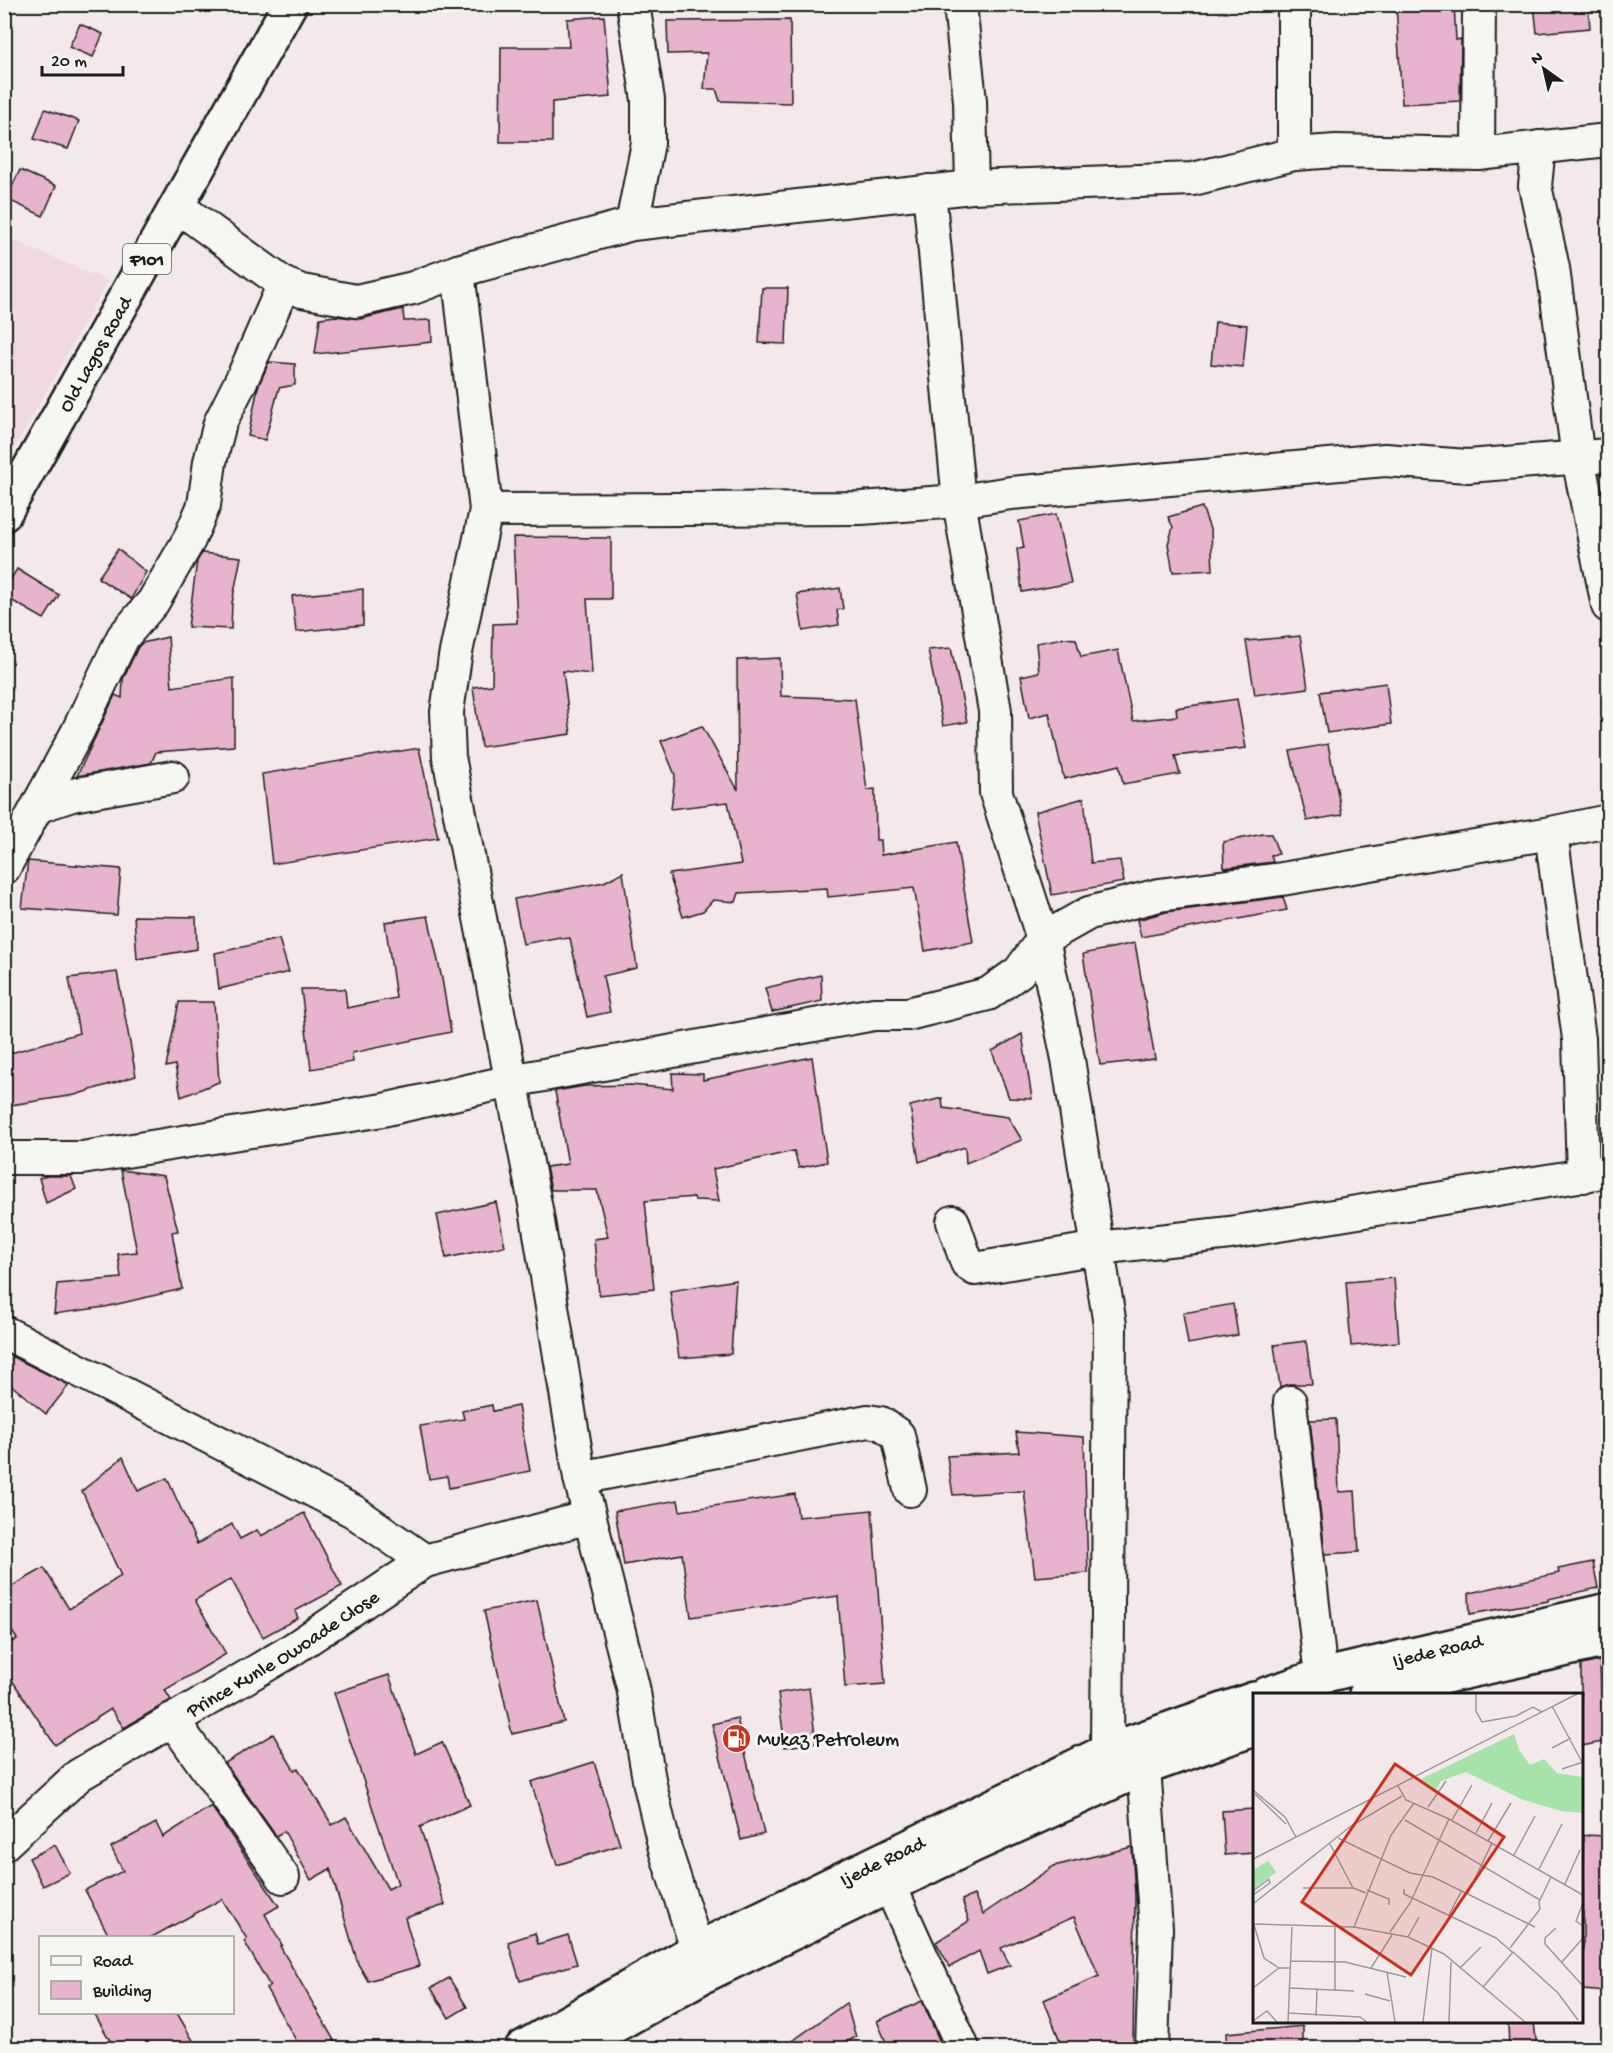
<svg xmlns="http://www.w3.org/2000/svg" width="1613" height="2053" viewBox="0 0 1613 2053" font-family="'Gochi Hand',sans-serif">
<rect width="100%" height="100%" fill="#f3e9eb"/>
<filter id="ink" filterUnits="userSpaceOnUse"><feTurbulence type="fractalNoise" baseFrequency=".0167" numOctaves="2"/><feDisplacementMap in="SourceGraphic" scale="12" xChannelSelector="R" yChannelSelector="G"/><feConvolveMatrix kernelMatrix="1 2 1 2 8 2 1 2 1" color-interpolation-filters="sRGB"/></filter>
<g filter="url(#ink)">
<polygon fill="#f0d9e2" points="5,237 108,281 5,465"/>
<g fill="#e8b3cd" stroke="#1c1c1c" stroke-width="1.5">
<polygon points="1396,4 1454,4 1456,40 1461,39 1460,101 1402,104"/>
<polygon points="1534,4 1588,4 1590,28 1537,33"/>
<polygon points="604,16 611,97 552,102 552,142 500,142 501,47 569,47 567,19"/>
<polygon points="790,20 791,103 720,101 716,89 704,89 707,53 668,54 667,21"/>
<polygon points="80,24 103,34 93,57 69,47"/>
<polygon points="45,109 79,121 68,149 34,139"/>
<polygon points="20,170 56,186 43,216 6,199"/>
<polygon points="762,288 788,288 786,344 759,343"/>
<polygon points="403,309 404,321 431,320 432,342 315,354 320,318 336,316 360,319"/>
<polygon points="1215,322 1247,325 1243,367 1211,364"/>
<polygon points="269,362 295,364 295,385 279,388 265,440 248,436 258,387"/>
<polygon points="1202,507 1211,532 1213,570 1173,572 1168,544 1173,527 1168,517"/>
<polygon points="1056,514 1071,583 1022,592 1017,549 1024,548 1019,521"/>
<polygon points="513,537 611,538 611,599 587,599 592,674 563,671 571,734 481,747 473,687 492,685 493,624 517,623"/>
<polygon points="118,549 146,572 131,599 98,578"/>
<polygon points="202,553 241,557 232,603 231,629 188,627 197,561"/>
<polygon points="17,569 59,595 44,619 4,596 4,590"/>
<polygon points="840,588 843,609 837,610 839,625 803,631 797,594"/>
<polygon points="363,589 363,625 296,632 292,596"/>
<polygon points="1300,636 1308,688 1255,695 1246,641"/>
<polygon points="168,637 172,687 234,678 234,746 156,752 151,763 77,776 115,695 122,698 123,679 138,647 142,643"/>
<polygon points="1063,638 1076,639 1081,657 1118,650 1133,721 1177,716 1176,708 1237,699 1246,748 1175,756 1180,774 1123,784 1119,765 1064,779 1049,713 1029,718 1021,676 1039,672 1036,643"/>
<polygon points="951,648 967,722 943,726 928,650"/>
<polygon points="780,658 781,696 855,699 867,790 875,789 876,840 880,840 881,855 956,842 973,942 925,951 914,888 828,897 827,888 739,893 736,902 713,900 703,911 683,917 669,874 741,864 728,802 671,809 675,775 661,741 702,726 738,790 737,660"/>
<polygon points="1386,683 1391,724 1327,733 1320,692"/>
<polygon points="1328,744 1342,815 1307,821 1290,751"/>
<polygon points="419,748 438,838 272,864 262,774"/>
<polygon points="1084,798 1091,863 1120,860 1124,882 1052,895 1035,812"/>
<polygon points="1263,834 1271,834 1279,854 1271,855 1273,862 1224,868 1223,842"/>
<polygon points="28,861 121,869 117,915 22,908"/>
<polygon points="623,872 637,968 603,976 610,1012 587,1017 570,938 561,939 560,937 523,944 514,899 604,882"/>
<polygon points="1283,897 1287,910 1141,937 1137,920 1166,912"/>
<polygon points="134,916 196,917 197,949 137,959"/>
<polygon points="428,916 442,979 451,1032 352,1053 353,1062 311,1069 301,989 345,989 347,1008 396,998 385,922"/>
<polygon points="279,939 289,972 219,989 215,953"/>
<polygon points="1135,943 1155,1059 1100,1065 1083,954"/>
<polygon points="117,972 136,1076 75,1095 4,1106 4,1055 79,1033 69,978"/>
<polygon points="821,975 822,1001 772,1012 765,988"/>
<polygon points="179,1002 214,1002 219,1082 181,1097 175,1065 166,1067"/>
<polygon points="1022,1034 1032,1099 1009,1098 992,1051"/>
<polygon points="812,1057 827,1162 799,1168 794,1151 713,1169 719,1201 695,1200 694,1197 645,1201 654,1289 599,1295 594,1239 608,1237 597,1190 551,1190 546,1167 568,1164 555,1091 585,1086 631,1085 673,1089 672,1073 703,1074 703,1080"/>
<polygon points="942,1098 943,1108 1008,1117 1022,1140 966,1163 965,1147 919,1162 910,1106"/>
<polygon points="121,1170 164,1176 178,1231 172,1232 182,1289 105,1307 54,1314 57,1284 121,1278 118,1254 137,1252"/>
<polygon points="48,1176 71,1176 76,1189 46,1203 39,1178"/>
<polygon points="496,1202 505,1246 446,1258 437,1215"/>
<polygon points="1394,1278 1399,1342 1351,1346 1346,1282"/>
<polygon points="736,1280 731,1354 679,1358 670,1291"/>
<polygon points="1233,1304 1238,1335 1188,1344 1183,1313"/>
<polygon points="1306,1341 1312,1384 1289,1384 1280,1387 1274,1345"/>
<polygon points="5,1353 69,1385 46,1414 4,1379"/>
<polygon points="492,1405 493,1411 518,1406 530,1471 449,1488 447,1476 429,1479 420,1426 464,1419 462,1411"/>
<polygon points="1336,1419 1339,1492 1355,1491 1359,1552 1325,1554 1310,1420"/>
<polygon points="1016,1432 1084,1437 1088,1573 1035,1577 1024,1491 953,1495 947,1456 1019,1452"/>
<polygon points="123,1457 138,1491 167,1478 197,1544 232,1524 240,1539 257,1530 261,1536 304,1513 342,1586 295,1611 298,1618 263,1637 231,1579 195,1600 226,1654 165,1690 171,1700 124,1728 111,1709 55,1745 4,1668 4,1647 17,1639 4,1619 4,1591 44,1568 69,1609 121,1576 82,1491"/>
<polygon points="795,1494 798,1517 872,1510 885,1684 845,1687 838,1596 691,1617 682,1554 624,1565 615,1511 678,1500 680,1511"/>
<polygon points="1593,1562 1598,1588 1548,1599 1548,1601 1470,1614 1469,1593 1559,1573 1558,1569"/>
<polygon points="537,1600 564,1722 512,1734 484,1611"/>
<polygon points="1600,1661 1603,1742 1581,1746 1581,1665"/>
<polygon points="389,1675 416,1754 442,1742 470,1805 420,1827 445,1905 405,1918 419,1966 368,1981 358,1964 330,1869 311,1880 284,1831 276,1836 225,1763 273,1734 294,1770 298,1768 332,1825 346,1817 388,1889 398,1884 334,1693"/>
<polygon points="809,1688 816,1743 785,1747 778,1693"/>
<polygon points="737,1718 764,1834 741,1840 712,1724"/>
<polygon points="594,1762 620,1845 557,1865 531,1782"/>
<polygon points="211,1806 279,1906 265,1914 282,1945 280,1946 339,2049 301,2049 266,1988 270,1986 244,1941 247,1939 222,1899 150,1938 110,1938 85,1890 123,1871 111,1847 156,1823 163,1837"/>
<polygon points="1254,1809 1254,1853 1225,1855 1222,1811"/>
<polygon points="1583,1835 1608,1836 1608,1992 1583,1990"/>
<polygon points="55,1845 70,1873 43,1886 29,1858"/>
<polygon points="1132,1847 1135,1895 1133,2049 1063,2049 1044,2000 1099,1976 1074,1917 1001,1948 1010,1965 987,1974 979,1951 950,1967 936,1942 969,1921 962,1900 974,1895 983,1914 1054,1866"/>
<polygon points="535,1933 538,1944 568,1935 577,1964 520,1981 508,1942"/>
<polygon points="449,1978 467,2007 449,2018 431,1988"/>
<polygon points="922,2001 943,2049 889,2049 877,2021"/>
<polygon points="846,2003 856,2037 833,2049 781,2049"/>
<polygon points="94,2013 177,2013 198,2049 115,2049"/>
<polygon points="1508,2022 1534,2022 1537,2049 1509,2049"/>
<polygon points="1303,2026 1303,2049 1227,2049 1226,2033"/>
</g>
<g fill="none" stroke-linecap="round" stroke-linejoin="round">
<defs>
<g id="minor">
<polyline points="960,4 970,101 972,187"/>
<polyline points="1294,4 1294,154"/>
<polyline points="1539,147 1535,186 1553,268 1578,458 1608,606"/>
<polyline points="1478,154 1479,4"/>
<polyline points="929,191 959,501 995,711 996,793 1043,939 1068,1059 1110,1325 1107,1751"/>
<polyline points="177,206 284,284 302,291 356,301 413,288 458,271 632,224 972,187 1193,179 1294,154 1336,151 1478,154 1608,140"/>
<polyline points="632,224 648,143 648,100 633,4"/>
<polyline points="458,271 486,510 455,657 447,712 449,757 536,1209 580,1478 633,1687 650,1785 665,1849 697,1949"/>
<polyline points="486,510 861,508 959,501 1011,493 1385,460 1468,466 1608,455"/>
<polyline points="39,806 72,795 173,777"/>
<polyline points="1551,833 1579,1039 1583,1176"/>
<polyline points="4,868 77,733 123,637 153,602 189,540 204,505 210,462 220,423 243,377 284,284"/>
<polyline points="4,1158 82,1158 383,1110 511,1081 874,1014 908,1014 988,994 1019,972 1043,939 1089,913 1159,895 1282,879 1551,833 1608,821"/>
<polyline points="953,1222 967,1263 975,1269 1098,1248 1230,1233 1608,1171"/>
<polyline points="4,1332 353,1511 425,1561"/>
<polyline points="1290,1402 1321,1676"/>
<polyline points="580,1478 868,1421 881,1423 898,1435 910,1490"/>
<polyline points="172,1719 283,1877"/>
<polyline points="1144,1768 1156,1929 1152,2048"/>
<path id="s1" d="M4 1844 79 1775 287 1653 425 1561 589 1517"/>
<polyline points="890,1886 963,2048"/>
</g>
<g id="secondary">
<path id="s2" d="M1267 1694 1321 1676 1608 1610"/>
<polyline points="1366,1694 1608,1640"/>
<path id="s3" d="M522 2048 697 1949 1107 1751 1254 1699"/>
<polyline points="575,2048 701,1977 976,1844 1144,1768 1254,1729"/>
</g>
<g id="primary">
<path id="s4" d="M4 514 290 4"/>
</g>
</defs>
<use href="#minor" stroke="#1c1c1c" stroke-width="36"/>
<use href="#secondary" stroke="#1c1c1c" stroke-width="38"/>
<use href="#primary" stroke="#1c1c1c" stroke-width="38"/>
<use href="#minor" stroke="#f6f6f2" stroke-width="32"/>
<use href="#secondary" stroke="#f6f6f2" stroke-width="33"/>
<use href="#primary" stroke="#f6f6f2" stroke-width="33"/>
</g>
</g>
<defs>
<symbol id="fuel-disc" viewBox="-11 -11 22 22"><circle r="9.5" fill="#c8321e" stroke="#f6f6f2"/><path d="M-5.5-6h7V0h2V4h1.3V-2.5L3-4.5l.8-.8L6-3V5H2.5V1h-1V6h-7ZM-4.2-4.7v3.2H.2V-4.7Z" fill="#fff"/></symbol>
</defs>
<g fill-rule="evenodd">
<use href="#fuel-disc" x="720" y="1722" width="33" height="33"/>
</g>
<g text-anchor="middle" stroke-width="6" stroke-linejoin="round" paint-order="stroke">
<rect fill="#f6f6f2" stroke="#5d5d5c" stroke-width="1.5" x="123" y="244" width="48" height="30" rx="4.5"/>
<g font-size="18" font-weight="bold" fill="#1c1c1c">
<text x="147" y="265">F101</text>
</g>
<g font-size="20" fill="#1c1c1c" stroke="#f6f6f2">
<text dy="7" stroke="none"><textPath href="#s4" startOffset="184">Old Lagos Road</textPath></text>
<text dy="7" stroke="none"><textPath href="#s2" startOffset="176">Ijede Road</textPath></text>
<text dy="7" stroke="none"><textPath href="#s1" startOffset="339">Prince Kunle Owoade Close</textPath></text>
<text dy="7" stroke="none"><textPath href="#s3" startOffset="406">Ijede Road</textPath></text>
</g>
<g font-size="20" fill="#1c1c1c" stroke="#f6f6f2" text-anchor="start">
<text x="757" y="1745">Mukaz Petroleum</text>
</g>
</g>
<g transform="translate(1253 1693)">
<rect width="330" height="330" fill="#f3e9eb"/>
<path d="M261 41 266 57 277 72 291 66 304 80 330 84V120L308 118 268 106 213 79 188 88 183 97 168 86ZM15 168 23 179 0 197V177Z" fill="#a5e3aa"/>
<path fill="none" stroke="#9d9798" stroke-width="1.5" d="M223 1V18L229 29 263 23 280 14 289 19M299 13 329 69M299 55 318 45M309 76 330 69M145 93 153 107 196 126 330 202M0 97 32 124 43 144M2 101 33 131M175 114 193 88M152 127 287 207M199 127 219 92M223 140 239 110M85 145 157 180 180 184 282 234M235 148 258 110M77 151 100 195M261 162 282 123M0 166 324 1M286 176 309 131M312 191 327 157M50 195H100L113 200M151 196V201L243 245 259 259M114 197 136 206V212M0 198 16 186M215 200 239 150M0 202 17 190 16 186M330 210 323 228 330 233M0 211 98 133 149 103M196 222 209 197M0 231 101 234 155 244 191 261 272 329M1 232 11 265 26 275H37M101 234 138 142 161 110M303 235 292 245V251L330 293M137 239 157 210 196 126M155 244 166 224M257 255 287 216 286 209 298 184M37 268 92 269 153 284M309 269 330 245M208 274 228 254M118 275 139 242M134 279 142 329M230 294 260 259 305 300 325 327M0 295 26 275M37 295 101 298M82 297V234M112 301 137 308M35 320 107 324 114 329M63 323 64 296M0 328 14 318 24 329M35 329 39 234M170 329 179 255M196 329 198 269"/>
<path fill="#c8321e" fill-opacity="0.15" stroke="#c8321e" stroke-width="3" d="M142 71 251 144 158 282 49 209Z"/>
<rect width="330" height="330" fill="none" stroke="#1c1c1c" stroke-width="3"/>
</g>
<rect width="1613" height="2053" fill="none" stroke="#f6f6f2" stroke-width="24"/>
<rect x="12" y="12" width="1589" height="2029" fill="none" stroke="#1c1c1c" stroke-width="2" filter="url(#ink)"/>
<rect x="39" y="1936" width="195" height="78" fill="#f6f6f2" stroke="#9f9f9c" stroke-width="1.5"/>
<rect x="51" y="1956" width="30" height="9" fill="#f6f6f2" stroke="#9f9f9c" stroke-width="1.5"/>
<text x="93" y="1966" font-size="18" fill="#1c1c1c">Road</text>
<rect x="51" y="1981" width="30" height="18" fill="#e8b3cd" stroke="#9f9f9c" stroke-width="1.5"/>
<text x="93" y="1996" font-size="18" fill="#1c1c1c">Building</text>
<g transform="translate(1544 69) rotate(326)" stroke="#f6f6f2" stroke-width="4.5" paint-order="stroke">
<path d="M0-4.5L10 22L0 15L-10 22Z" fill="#1c1c1c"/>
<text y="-9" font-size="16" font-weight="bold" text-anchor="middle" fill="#1c1c1c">N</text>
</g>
<path d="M42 66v9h81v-9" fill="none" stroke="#1c1c1c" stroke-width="3"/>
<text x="51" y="66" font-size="18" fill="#1c1c1c" stroke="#f6f6f2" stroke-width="4.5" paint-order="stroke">20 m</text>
</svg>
